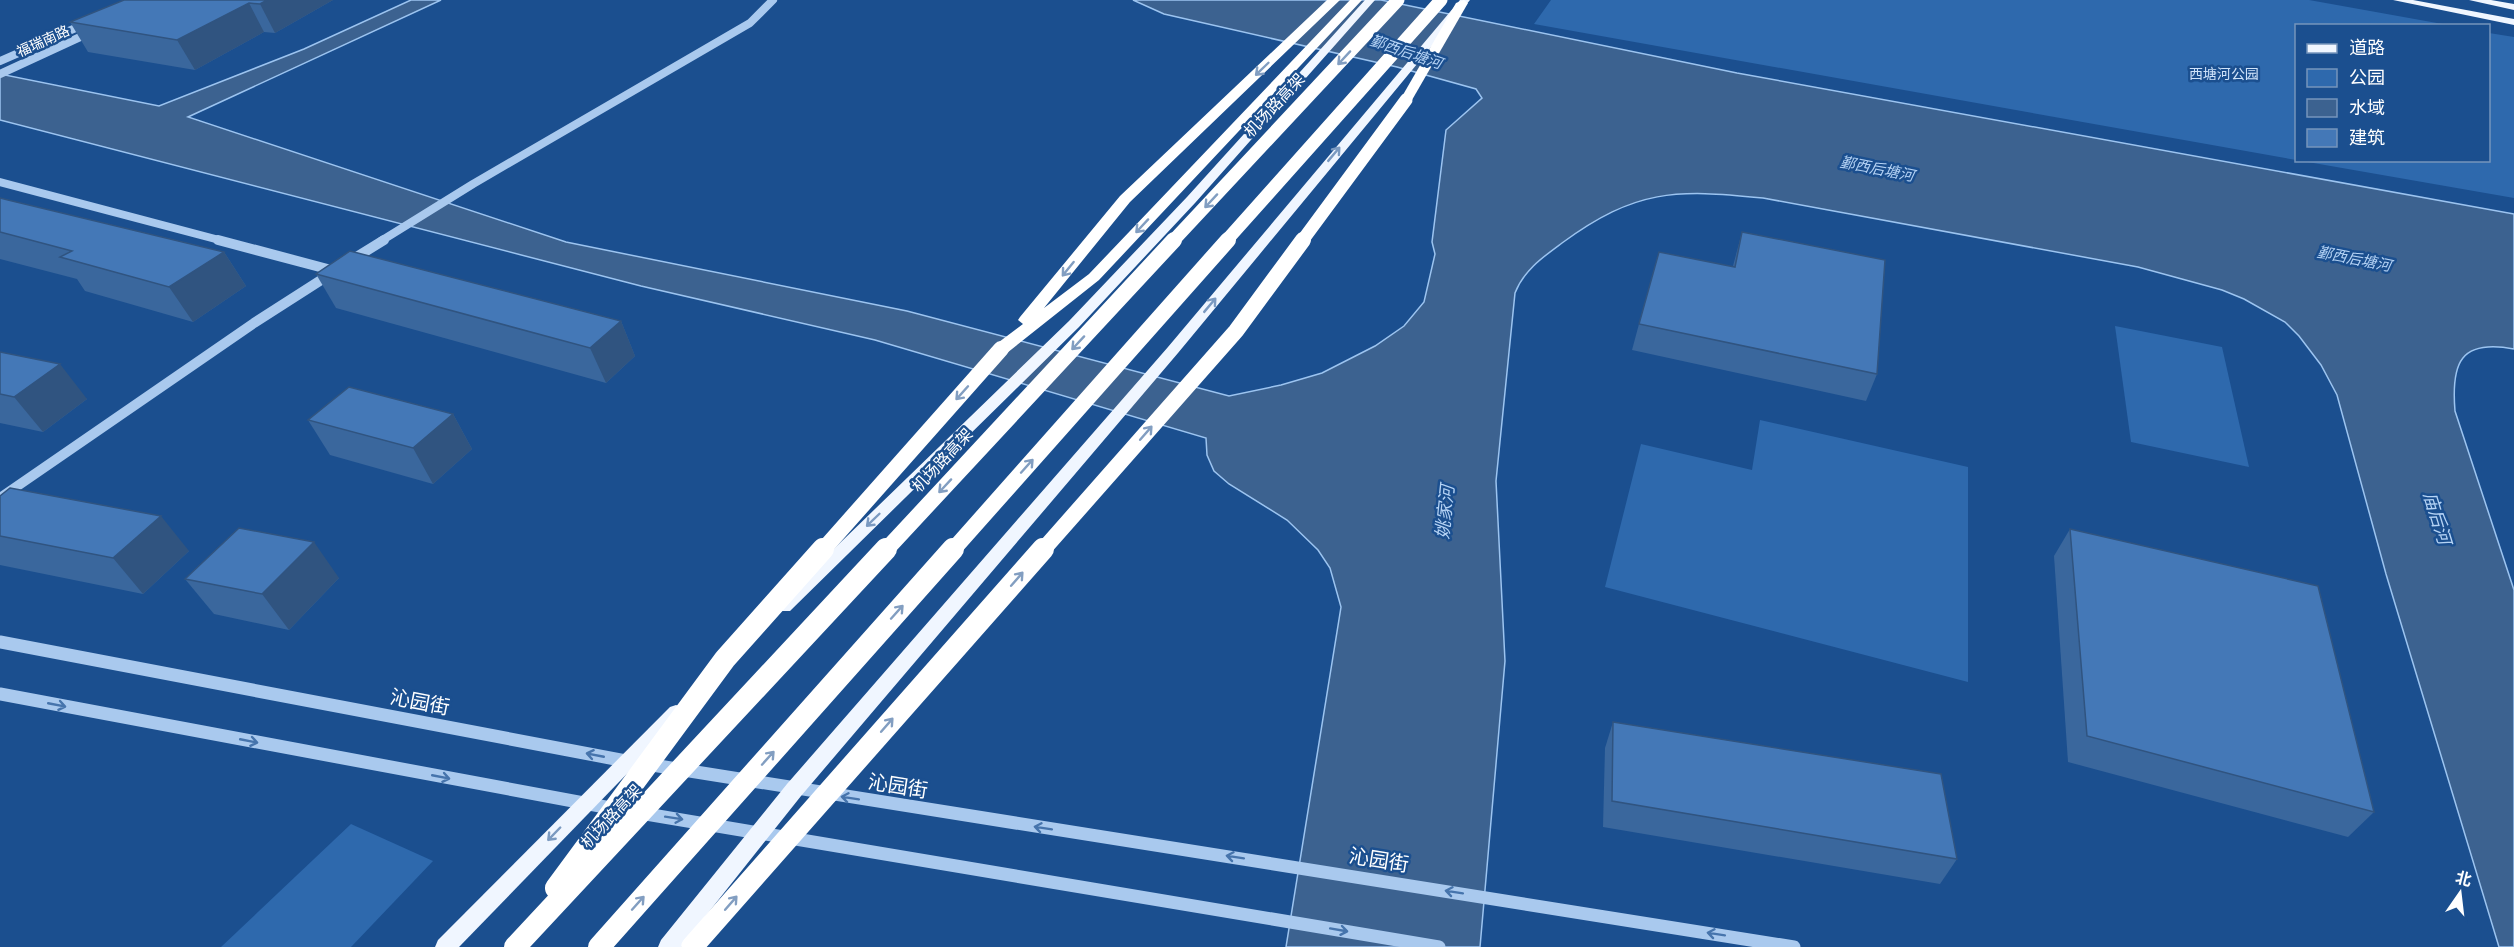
<svg xmlns="http://www.w3.org/2000/svg" width="2514" height="947" viewBox="0 0 2514 947" font-family="'Open Sans','Noto Sans SC',sans-serif">
<rect width="100%" height="100%" fill="#1b4f8f"/>
<g fill="#2e69ad">
<polygon points="1551,0 2309,0 2448,25 2296,26 2296,160 1534,24"/>
<polygon points="2489,33 2514,37 2514,198 2302,161 2488,160"/>
<polygon points="2115,326 2222,347 2249,467 2131,442"/>
<polygon points="1760,420 1968,467 1968,682 1605,587 1641,444 1752,470"/>
<polygon points="351,824 433,861 351,947 221,947"/>
</g>
<path fill="#3c6290" stroke="#9cc4f0" stroke-width="1.5" d="M411 0H441L188 117 566 242 907 311 1229 396 1281 385 1322 373 1375 346 1404 326 1424 302 1435 254 1432 242 1446 130 1482 98 1476 89 1397 67 1164 14 1133 0H1381L1737 73 2514 214V349C2460 339 2451 363 2455 411L2514 590V947H2499L2386 574 2337 395 2321 365 2299 336 2285 322 2244 299 2222 290 2138 267 1763 198C1675 189 1636 189 1562 243 1543 257 1524 270 1515 293L1496 481 1505 661 1480 947H1286L1341 607 1330 568 1318 550 1287 520 1229 484 1214 471 1207 455 1206 438 875 340 641 286 0 120V74L159 106 304 49Z"/>
<g fill="none" stroke-linecap="round" stroke-linejoin="round">
<g stroke="#a9c9ee" stroke-width="8">
<polyline points="0,61 87,23"/>
<polyline points="0,74 91,32"/>
<polyline points="0,182 223,241"/>
<polyline points="381,241 473,184 750,23 773,0"/>
</g>
<g stroke="#a9c9ee" stroke-width="10">
<polyline points="218,240 335,271"/>
<polyline points="350,261 384,240"/>
<polyline points="0,498 254,323 332,273"/>
</g>
<g stroke="#a9c9ee" stroke-width="13">
<polyline points="0,642 631,762"/>
<polyline points="0,694 616,809"/>
<polyline points="646,764 1794,947"/>
<polyline points="640,813 1439,947"/>
</g>
<g fill="#f0f6ff" fill-rule="evenodd">
<polygon points="1365,0 1375,0 1195,203 1079,327 790,611 778,611 776,607 778,603 1069,321 1187,197"/>
<polygon points="1460,0 1470,0 1178,353 801,796 681,947 658,947 661,940 787,784 1168,347"/>
<polygon points="2393,0 2413,0 2514,19 2514,25"/>
<polygon points="2469,0 2491,0 2514,4 2514,10"/>
<polygon points="676,705 682,707 685,712 682,717 459,947 435,947 438,940 670,707"/>
</g>
<g fill="#fff" fill-rule="evenodd">
<polygon points="1327,0 1340,0 1130,202 1044,308 1089,274 1350,0 1362,0 1099,280 1007,353 995,353 993,349 995,345 1023,324 1018,320 1020,317 1120,196"/>
<polygon points="1464,0 1468,3 1412,100 1406,104 1401,103 1400,100 1456,3"/>
</g>
<g stroke="#fff" stroke-width="13">
<polyline points="1173,241 1398,0"/>
<polyline points="1226,241 1441,0"/>
<polyline points="1302,241 1406,100"/>
</g>
<g stroke="#fff" stroke-width="16">
<polyline points="822,551 1001,349"/>
<polyline points="885,551 1174,240"/>
<polyline points="952,551 1228,240"/>
<polyline points="1042,551 1236,331 1303,240"/>
</g>
<g stroke="#fff" stroke-width="22">
<polyline points="556,888 725,659 823,549"/>
<polyline points="515,947 886,549"/>
<polyline points="599,947 953,549"/>
<polyline points="692,947 1043,549"/>
</g>
</g>
<g fill="#3a679d">
<polygon points="124,0 333,0 275,33 264,32 195,70 88,52 70,22"/>
<polygon points="0,198 224,252 246,286 193,322 85,291 77,279 0,259"/>
<polygon points="1742,232 1877,374 1866,401 1632,350 1639,324 1733,266"/>
<polygon points="316,274 621,321 635,356 606,383 336,308"/>
<polygon points="0,352 87,399 43,432 0,423"/>
<polygon points="453,414 472,449 433,484 330,455 308,420"/>
<polygon points="0,496 189,551 143,594 0,565"/>
<polygon points="2070,529 2374,812 2348,837 2068,762 2054,556"/>
<polygon points="339,578 289,630 214,614 185,579"/>
<polygon points="1613,722 1957,859 1940,884 1603,827 1605,748"/>
</g>
<g fill="#305480">
<polygon points="267,0 333,0 275,33 260,4"/>
<polygon points="249,3 264,32 195,70 177,40"/>
<polygon points="224,252 246,286 193,322 169,287"/>
<polygon points="621,321 635,356 606,383 590,348"/>
<polygon points="60,364 87,399 43,432 14,397"/>
<polygon points="453,414 472,449 433,484 413,448"/>
<polygon points="161,516 189,551 143,594 113,558"/>
<polygon points="314,542 339,578 289,630 262,594"/>
</g>
<g fill="#4478b7" stroke="#305480" stroke-width="1.5">
<polygon points="124,0 267,0 260,4 249,3 177,40 70,22"/>
<polygon points="0,198 8,200 224,252 169,287 60,257 72,251 0,232"/>
<polygon points="1742,232 1885,260 1877,374 1639,324 1659,252 1735,267"/>
<polygon points="350,251 621,321 590,348 316,274"/>
<polygon points="0,352 60,364 14,397 0,394"/>
<polygon points="349,387 453,414 413,448 308,420"/>
<polygon points="10,488 161,516 113,558 0,536 0,496"/>
<polygon points="239,528 314,542 262,594 185,579"/>
<polygon points="2070,529 2318,586 2374,812 2087,736"/>
<polygon points="1613,722 1941,774 1957,859 1612,801"/>
</g>
<defs><path id="oneway-shaft" d="M-6 0H5M1.5-3L5.5 0L1.5 3" fill="none" stroke-width="1.6" stroke-linecap="round" stroke-linejoin="round" transform="scale(1.5)"/></defs>
<g stroke="#829ec1">
<use href="#oneway-shaft" transform="translate(1344 58) rotate(133)"/>
<use href="#oneway-shaft" transform="translate(1262 69) rotate(136)"/>
<use href="#oneway-shaft" transform="translate(1211 201) rotate(133)"/>
<use href="#oneway-shaft" transform="translate(1142 226) rotate(133)"/>
<use href="#oneway-shaft" transform="translate(1068 269) rotate(129)"/>
<use href="#oneway-shaft" transform="translate(1078 343) rotate(133)"/>
<use href="#oneway-shaft" transform="translate(962 393) rotate(132)"/>
<use href="#oneway-shaft" transform="translate(1146 433) rotate(-49)"/>
<use href="#oneway-shaft" transform="translate(1027 466) rotate(-48)"/>
<use href="#oneway-shaft" transform="translate(945 486) rotate(133)"/>
<use href="#oneway-shaft" transform="translate(1017 579) rotate(-49)"/>
<use href="#oneway-shaft" transform="translate(897 612) rotate(-48)"/>
<use href="#oneway-shaft" transform="translate(887 725) rotate(-49)"/>
<use href="#oneway-shaft" transform="translate(768 758) rotate(-48)"/>
<use href="#oneway-shaft" transform="translate(638 903) rotate(-48)"/>
<use href="#oneway-shaft" transform="translate(731 903) rotate(-49)"/>
</g>
<g stroke="#7b9ac1">
<use href="#oneway-shaft" transform="translate(1334 154) rotate(-50)"/>
<use href="#oneway-shaft" transform="translate(1210 305) rotate(-50)"/>
<use href="#oneway-shaft" transform="translate(873 520) rotate(136)"/>
<use href="#oneway-shaft" transform="translate(554 834) rotate(134)"/>
</g>
<g stroke="#4674ac">
<use href="#oneway-shaft" transform="translate(57 705) rotate(11)"/>
<use href="#oneway-shaft" transform="translate(249 741) rotate(11)"/>
<use href="#oneway-shaft" transform="translate(595 755) rotate(-169)"/>
<use href="#oneway-shaft" transform="translate(441 777) rotate(11)"/>
<use href="#oneway-shaft" transform="translate(850 798) rotate(-171)"/>
<use href="#oneway-shaft" transform="translate(674 818) rotate(9)"/>
<use href="#oneway-shaft" transform="translate(1043 828) rotate(-171)"/>
<use href="#oneway-shaft" transform="translate(1235 857) rotate(-171)"/>
<use href="#oneway-shaft" transform="translate(1454 892) rotate(-171)"/>
<use href="#oneway-shaft" transform="translate(1339 930) rotate(10)"/>
<use href="#oneway-shaft" transform="translate(1716 934) rotate(-171)"/>
</g>
<g text-anchor="middle" stroke-width="5" stroke-linejoin="round" paint-order="stroke">
<g font-size="14" fill="#fff" stroke="#1b4f8f">
<text transform="translate(43 41) rotate(-24)" y="5">福瑞南路</text>
</g>
<g font-size="14" fill="#cfe3fa" stroke="#1b4f8f">
<text x="2224" y="79">西塘河公园</text>
</g>
<g font-size="15" font-style="italic" fill="#b5d3f5" stroke="#1b4f8f">
<text transform="translate(1406 52) rotate(19)" y="5">鄞西后塘河</text>
<text transform="translate(1877 169) rotate(11)" y="5">鄞西后塘河</text>
<text transform="translate(2354 259) rotate(11)" y="5">鄞西后塘河</text>
</g>
<g font-size="16" fill="#fff" stroke="#1b4f8f">
<text transform="translate(1274 105) rotate(-47)" y="6">机场路高架</text>
<text transform="translate(942 460) rotate(-47)" y="6">机场路高架</text>
<text transform="translate(611 816) rotate(-47)" y="6">机场路高架</text>
</g>
<g font-size="18" font-style="italic" fill="#b5d3f5" stroke="#1b4f8f">
<text transform="translate(1445 512) rotate(-84)" y="6">姚家河</text>
<text transform="translate(2437 518) rotate(73)" y="6">庙后河</text>
</g>
<g font-size="20" fill="#fff" stroke="#1b4f8f">
<text transform="translate(420 702) rotate(11)" y="7">沁园街</text>
<text transform="translate(898 786) rotate(9)" y="7">沁园街</text>
<text transform="translate(1379 860) rotate(9)" y="7">沁园街</text>
</g>
</g>
<rect x="2295" y="24" width="195" height="138" fill="#1b4f8f" stroke="#7695bc" stroke-width="1.5"/>
<rect x="2307" y="44" width="30" height="9" fill="#f0f6ff" stroke="#7695bc" stroke-width="1.5"/>
<text x="2349" y="54" font-size="18" fill="#ffffff">道路</text>
<rect x="2307" y="69" width="30" height="18" fill="#2e69ad" stroke="#7695bc" stroke-width="1.5"/>
<text x="2349" y="84" font-size="18" fill="#ffffff">公园</text>
<rect x="2307" y="99" width="30" height="18" fill="#3c6290" stroke="#7695bc" stroke-width="1.5"/>
<text x="2349" y="114" font-size="18" fill="#ffffff">水域</text>
<rect x="2307" y="129" width="30" height="18" fill="#4478b7" stroke="#7695bc" stroke-width="1.5"/>
<text x="2349" y="144" font-size="18" fill="#ffffff">建筑</text>
<g transform="translate(2460 893) rotate(14)" stroke="#1b4f8f" stroke-width="4.5" paint-order="stroke">
<path d="M0-4.5L10 22L0 15L-10 22Z" fill="#ffffff"/>
<text y="-9" font-size="16" font-weight="bold" text-anchor="middle" fill="#ffffff">北</text>
</g>
</svg>
